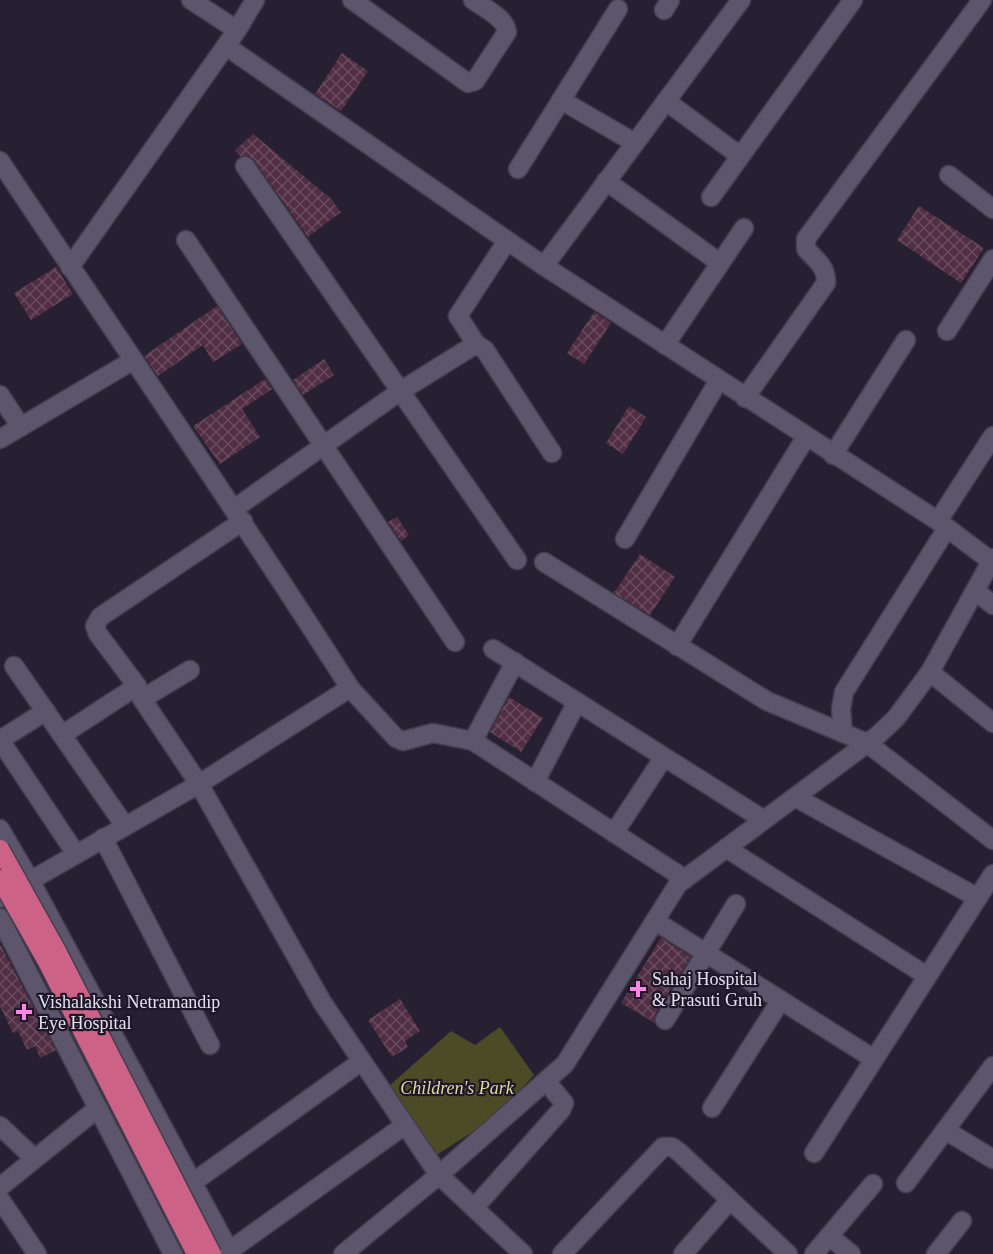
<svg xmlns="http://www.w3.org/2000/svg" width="993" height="1254" viewBox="0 0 993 1254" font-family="'Times New Roman',serif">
<defs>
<pattern id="building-cross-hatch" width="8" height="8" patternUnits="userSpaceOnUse" patternTransform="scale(1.5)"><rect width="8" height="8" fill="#512e44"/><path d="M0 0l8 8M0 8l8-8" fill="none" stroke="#6a4c5f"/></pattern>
</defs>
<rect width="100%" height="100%" fill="#272033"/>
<polygon fill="#4b4c25" points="500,1027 534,1075 497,1116 435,1156 389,1086 451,1031 475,1045"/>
<g fill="url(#building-cross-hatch)">
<polygon points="342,53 368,71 341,111 315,94"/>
<polygon points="253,134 330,198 341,212 308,237 254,160 249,156 240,156 235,150"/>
<polygon points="919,206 984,248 961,283 897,240"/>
<polygon points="56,267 73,294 31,320 14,293"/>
<polygon points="217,306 242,344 213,362 203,345 158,376 144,356"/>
<polygon points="594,312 611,323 584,364 567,353"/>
<polygon points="324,359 334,375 303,395 293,380"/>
<polygon points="265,379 272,389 242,409 260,437 220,464 193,426"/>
<polygon points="629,406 646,417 623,454 606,443"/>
<polygon points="397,517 409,535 401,541 388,522"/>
<polygon points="640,554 675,577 650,615 614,593"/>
<polygon points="509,697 543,718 521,752 490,732"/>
<polygon points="661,938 691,957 655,1014 655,1023 621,1003"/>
<polygon points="0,944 56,1050 40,1058 35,1046 27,1050 18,1031 13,1033 0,1006"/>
<polygon points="400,999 420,1031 405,1041 408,1047 392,1057 368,1020"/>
</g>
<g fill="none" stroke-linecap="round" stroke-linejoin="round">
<defs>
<g id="minor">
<polyline points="191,0 237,30"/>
<path d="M352 0 468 83 475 81 507 32C506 18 484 8 473 0"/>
<polyline points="664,10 670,0"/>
<polyline points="226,46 544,266 938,521 991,561"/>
<polyline points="561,100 635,143"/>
<polyline points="666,101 740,156"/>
<path d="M0 161C117 337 237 510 350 688L199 784 0 898"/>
<polyline points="245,166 517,560"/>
<polyline points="518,169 618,9"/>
<polyline points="949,175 993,209"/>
<polyline points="606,181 720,263"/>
<polyline points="711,197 853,0"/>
<polyline points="186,240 455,642"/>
<polyline points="544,266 741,0"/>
<polyline points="70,267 237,30 255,0"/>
<polyline points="947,331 993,259"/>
<polyline points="476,344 458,316 507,241"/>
<polyline points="665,345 744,228"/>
<polyline points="0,395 21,427"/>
<path d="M745 398 826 283C827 267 816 260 806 249V239L982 0"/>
<polyline points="0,439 132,361"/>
<polyline points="833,455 906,340"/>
<polyline points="234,509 399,392 476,344 485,350 552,453"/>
<polyline points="243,521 100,617 95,626 98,634 137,686 142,699 199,784 322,1002 439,1175 523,1254"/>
<polyline points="938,521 993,436"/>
<polyline points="625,539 719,380"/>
<polyline points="544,562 767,701 867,743 993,840"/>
<polyline points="977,592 993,605"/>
<polyline points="677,646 806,437"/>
<polyline points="493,649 764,820"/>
<polyline points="14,666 125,826"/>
<polyline points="930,672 993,723"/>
<polyline points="350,688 396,738 403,741 433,733 473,741 685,879"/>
<polyline points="142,699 190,670"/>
<polyline points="46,711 0,740 76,854"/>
<polyline points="843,733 841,709 844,692 947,528"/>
<polyline points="62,735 137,686"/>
<polyline points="473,741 515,662"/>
<polyline points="535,782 577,702"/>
<polyline points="795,797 978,898"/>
<polyline points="614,833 664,757"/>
<polyline points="103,838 210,1045"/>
<polyline points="726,848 927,976"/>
<polyline points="655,921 874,1059"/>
<polyline points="665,1020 736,904"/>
<polyline points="712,1108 781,1000"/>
<polyline points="0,1126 34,1158"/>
<polyline points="945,1130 993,1159"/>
<polyline points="814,1153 993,874"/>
<polyline points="192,1183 362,1061"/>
<polyline points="906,1183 993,1066"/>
<polyline points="0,1187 98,1108"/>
<polyline points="0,1199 37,1254"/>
<polyline points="474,1208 561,1110 564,1103 546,1081"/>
<polyline points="829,1236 851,1254"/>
<polyline points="229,1251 405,1125"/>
<polyline points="343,1254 439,1175 565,1064 678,884 877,736 896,718 930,672 993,558"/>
<polyline points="562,1254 663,1147 672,1147 679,1152 788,1254"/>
<polyline points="683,1254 730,1200"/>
<polyline points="814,1254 873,1184"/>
<polyline points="936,1254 962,1221"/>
</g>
<g id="tertiary">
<polyline points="0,829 30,880 231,1254"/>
<polyline points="0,918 173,1254"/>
</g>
</defs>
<use href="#minor" stroke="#433d4d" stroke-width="21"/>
<use href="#tertiary" stroke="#433d4d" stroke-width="21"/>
<use href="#minor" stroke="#5d556b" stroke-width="18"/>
<use href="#tertiary" stroke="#5d556b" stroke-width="18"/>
<defs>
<g id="trunk-bridge">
<polyline points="0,849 58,953 212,1254"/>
<polyline points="0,879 46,960 196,1254"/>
</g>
</defs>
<use href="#trunk-bridge" stroke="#433d4d" stroke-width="21" stroke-linecap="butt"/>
<use href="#trunk-bridge" stroke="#cc6286" stroke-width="18"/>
</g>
<g fill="#fc86e3" stroke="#1e1729" stroke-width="2">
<path d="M635 980h6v6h6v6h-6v6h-6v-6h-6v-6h6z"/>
<path d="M21 1003h6v6h6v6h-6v6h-6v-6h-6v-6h6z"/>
</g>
<g text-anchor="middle" stroke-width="4.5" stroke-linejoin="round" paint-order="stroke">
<g font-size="18" fill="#e5e1ee" stroke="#1e1729" text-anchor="start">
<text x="652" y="985">Sahaj Hospital<tspan x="652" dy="21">&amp; Prasuti Gruh</tspan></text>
<text x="38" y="1008">Vishalakshi Netramandip<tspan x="38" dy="21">Eye Hospital</tspan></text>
</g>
<g font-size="18" font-style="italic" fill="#dadd98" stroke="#1e1729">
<text x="457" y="1094">Children's Park</text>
</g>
</g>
</svg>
